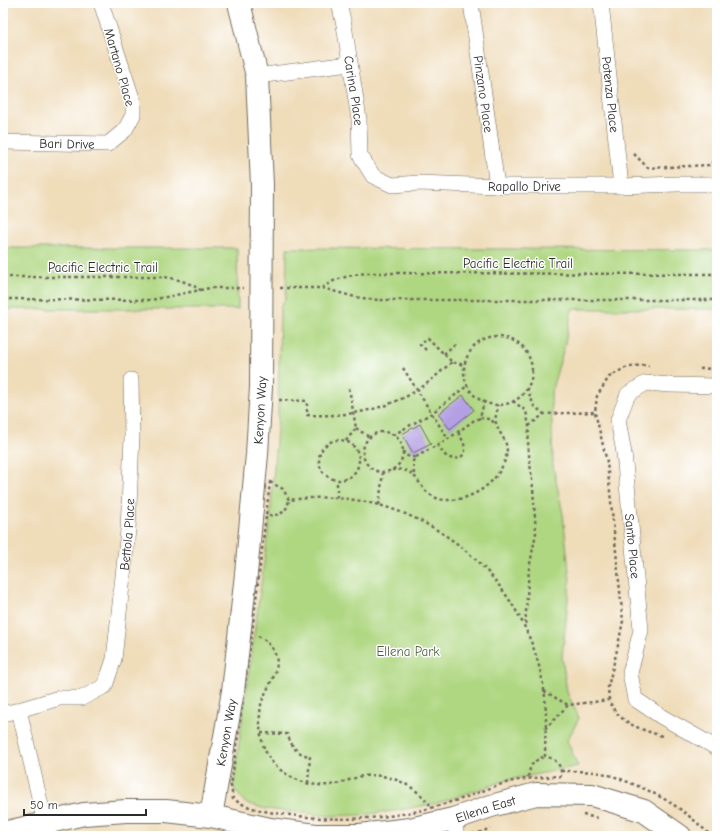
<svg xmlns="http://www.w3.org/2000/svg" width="720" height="839" viewBox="0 0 720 839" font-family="'Comic Neue',sans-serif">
<rect width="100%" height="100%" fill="#fff"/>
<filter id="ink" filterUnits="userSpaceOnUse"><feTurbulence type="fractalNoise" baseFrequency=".025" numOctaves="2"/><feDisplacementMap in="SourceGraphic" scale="8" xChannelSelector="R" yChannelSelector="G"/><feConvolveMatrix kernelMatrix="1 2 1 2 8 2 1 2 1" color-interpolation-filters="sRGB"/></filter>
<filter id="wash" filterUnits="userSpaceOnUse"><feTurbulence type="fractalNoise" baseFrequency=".012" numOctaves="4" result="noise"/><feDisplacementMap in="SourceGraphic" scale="16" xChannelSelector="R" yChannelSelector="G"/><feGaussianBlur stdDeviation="0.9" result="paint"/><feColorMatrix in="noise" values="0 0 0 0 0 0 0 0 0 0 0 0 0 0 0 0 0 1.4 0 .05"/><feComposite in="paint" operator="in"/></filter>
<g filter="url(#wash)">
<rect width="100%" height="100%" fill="#efdcb9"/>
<g fill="#afd781" stroke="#6d8156">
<polygon points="3,248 237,248 238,309 3,309"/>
<polygon points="287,248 717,250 717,309 572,309 564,348 551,392 553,466 563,514 570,581 562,657 567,692 579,718 567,741 578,766 504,781 438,803 400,810 362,815 331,816 266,809 245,803 233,787 270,519 278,417 280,308 286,297"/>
</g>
<g id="blocks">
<g fill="#b39fe3">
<polygon points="463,395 474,410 450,429 438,414"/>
<polygon points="420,424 431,444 413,453 402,434"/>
</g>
</g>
</g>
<g filter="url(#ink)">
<use href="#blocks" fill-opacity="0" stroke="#70695d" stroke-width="1"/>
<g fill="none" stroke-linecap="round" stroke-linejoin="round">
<defs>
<g id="street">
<path id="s1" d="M339 3 344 25 359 119 360 155 373 176 392 185 419 183 497 186H621L677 184H706L717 186"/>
<path id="s2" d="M471 3 497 186"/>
<path id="s3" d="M601 3 621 186"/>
<polyline points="257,76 349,64"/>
<path id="s4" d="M3 142 108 144 125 130 133 115V101L101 3"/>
<path id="s5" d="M717 386 670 385 646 383 628 394 618 420 624 453 641 630 630 673 635 699 662 717 717 748"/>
<polyline points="19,710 45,823"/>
<path id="s6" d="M3 714 19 710 59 698H82L105 686 114 659 128 530 132 437 131 380"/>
<polyline points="453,819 457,836"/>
</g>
<g id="secondary">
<path id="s7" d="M211 816 233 691 246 574 257 454 261 387 262 185 257 76 239 3"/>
<path id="s8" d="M3 833 84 814 126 811H166L211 816 270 829 316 835H360L410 829 453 819 491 806 536 794 592 795 644 811 680 836"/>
</g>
</defs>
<use href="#street" stroke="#70695d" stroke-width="16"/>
<use href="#secondary" stroke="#70695d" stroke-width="24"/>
<g stroke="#70695d" stroke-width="2.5" stroke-dasharray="3 3" stroke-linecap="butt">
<polyline points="634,154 648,168 709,165 717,158"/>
<path d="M3 277H163C177 279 189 282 200 290"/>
<polyline points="280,288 322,288 355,297 378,300 717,300"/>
<path d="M322 288C335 278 351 275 367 273L717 274"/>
<polyline points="3,299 151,300 210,288 243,288"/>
<circle cx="498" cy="371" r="34"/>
<polyline points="426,350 420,344 428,338 452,362 464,365"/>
<polyline points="444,354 457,342"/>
<polyline points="403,368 448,439"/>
<polyline points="700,369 717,368"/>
<polyline points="527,388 534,406 544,414"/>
<path d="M279 400 307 401V415C345 417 383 411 416 391 429 383 440 372 452 362"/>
<polyline points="513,401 526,411 529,426 528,447 533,488 536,533 529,569 525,626"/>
<polyline points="480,418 489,419 495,423"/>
<polyline points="529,426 544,414 595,412"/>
<polyline points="356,428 369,437"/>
<circle cx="383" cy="452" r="20"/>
<polyline points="393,435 432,413 467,386"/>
<circle cx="339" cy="460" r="20"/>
<polyline points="346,441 356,428 349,388"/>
<path d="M437 445C440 448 442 452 445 455 451 461 464 460 465 450 465 444 461 437 458 432"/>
<polyline points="403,451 405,455 410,457 416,457"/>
<path d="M392 470C421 466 415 491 439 499 442 500 447 500 451 500 475 499 499 481 506 457 510 440 499 436 496 423 494 418 498 410 498 405"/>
<polyline points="414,474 413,461 416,457 448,439 473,421 480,418 484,402"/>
<path d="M270 482 283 489 289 500C305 498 321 497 337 498 439 505 525 583 543 684 548 708 545 732 545 756 555 759 562 764 561 776 545 777 529 778 513 781 495 785 479 793 461 799 447 803 432 808 418 811 376 820 333 821 291 815 272 813 250 810 233 799L231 786 252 633Z"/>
<polyline points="337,498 337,480"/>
<polyline points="379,505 383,472"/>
<path d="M269 515C280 516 287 512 289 500"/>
<path d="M258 636C266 640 268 643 273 650 285 669 265 687 261 705 258 724 260 751 275 765 289 779 310 787 330 785 341 784 352 778 363 776 388 772 415 785 430 805"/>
<polyline points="544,691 568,705"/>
<polyline points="609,700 608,687 617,650 623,621 607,462 595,412 597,396 609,377 625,368 641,365 649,366"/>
<path d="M545 729 568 705 609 700C618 723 640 729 662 736"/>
<path d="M261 733 287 734C292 746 296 754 310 756L308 783"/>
<path d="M561 771C575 771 588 771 601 773 612 775 623 780 633 784 665 797 686 811 711 836"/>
<path d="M528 777C531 763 532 762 545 756"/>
<polyline points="583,815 598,818"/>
<polyline points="473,834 482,832 490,828"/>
</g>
<use href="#street" stroke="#fff" stroke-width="15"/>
<use href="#secondary" stroke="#fff" stroke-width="22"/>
</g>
</g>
<g text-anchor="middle" stroke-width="3" stroke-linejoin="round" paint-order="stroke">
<g font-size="13" fill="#2b2b2b" stroke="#fff">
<text transform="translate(120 67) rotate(74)" y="5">Martano Place</text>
<text dy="5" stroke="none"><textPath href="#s1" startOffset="89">Carina Place</textPath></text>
<text dy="5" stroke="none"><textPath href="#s2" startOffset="92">Pinzano Place</textPath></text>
<text dy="5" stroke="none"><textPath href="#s3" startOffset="92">Potenza Place</textPath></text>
<text dy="5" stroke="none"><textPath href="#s4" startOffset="64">Bari Drive</textPath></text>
<text dy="5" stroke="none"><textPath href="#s1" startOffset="332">Rapallo Drive</textPath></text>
<text x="518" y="268">Pacific Electric Trail</text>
<text x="103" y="272">Pacific Electric Trail</text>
<text dy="5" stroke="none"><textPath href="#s7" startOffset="409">Kenyon Way</textPath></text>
<text dy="5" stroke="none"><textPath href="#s6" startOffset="261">Bettola Place</textPath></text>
<text dy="5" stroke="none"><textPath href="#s5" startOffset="247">Santo Place</textPath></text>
<text dy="5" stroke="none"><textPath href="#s7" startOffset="85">Kenyon Way</textPath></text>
<text dy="5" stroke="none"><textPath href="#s8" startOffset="490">Ellena East</textPath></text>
</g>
<g font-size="13" fill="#535f45" stroke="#fff">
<text x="408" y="656">Ellena Park</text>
</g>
</g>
<rect width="720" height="839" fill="none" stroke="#fff" stroke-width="16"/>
<path d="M24 809v6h122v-6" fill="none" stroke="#2b2b2b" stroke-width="2"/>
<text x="30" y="809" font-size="12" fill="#2b2b2b" stroke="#ffffff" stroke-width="3" paint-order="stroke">50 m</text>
</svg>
